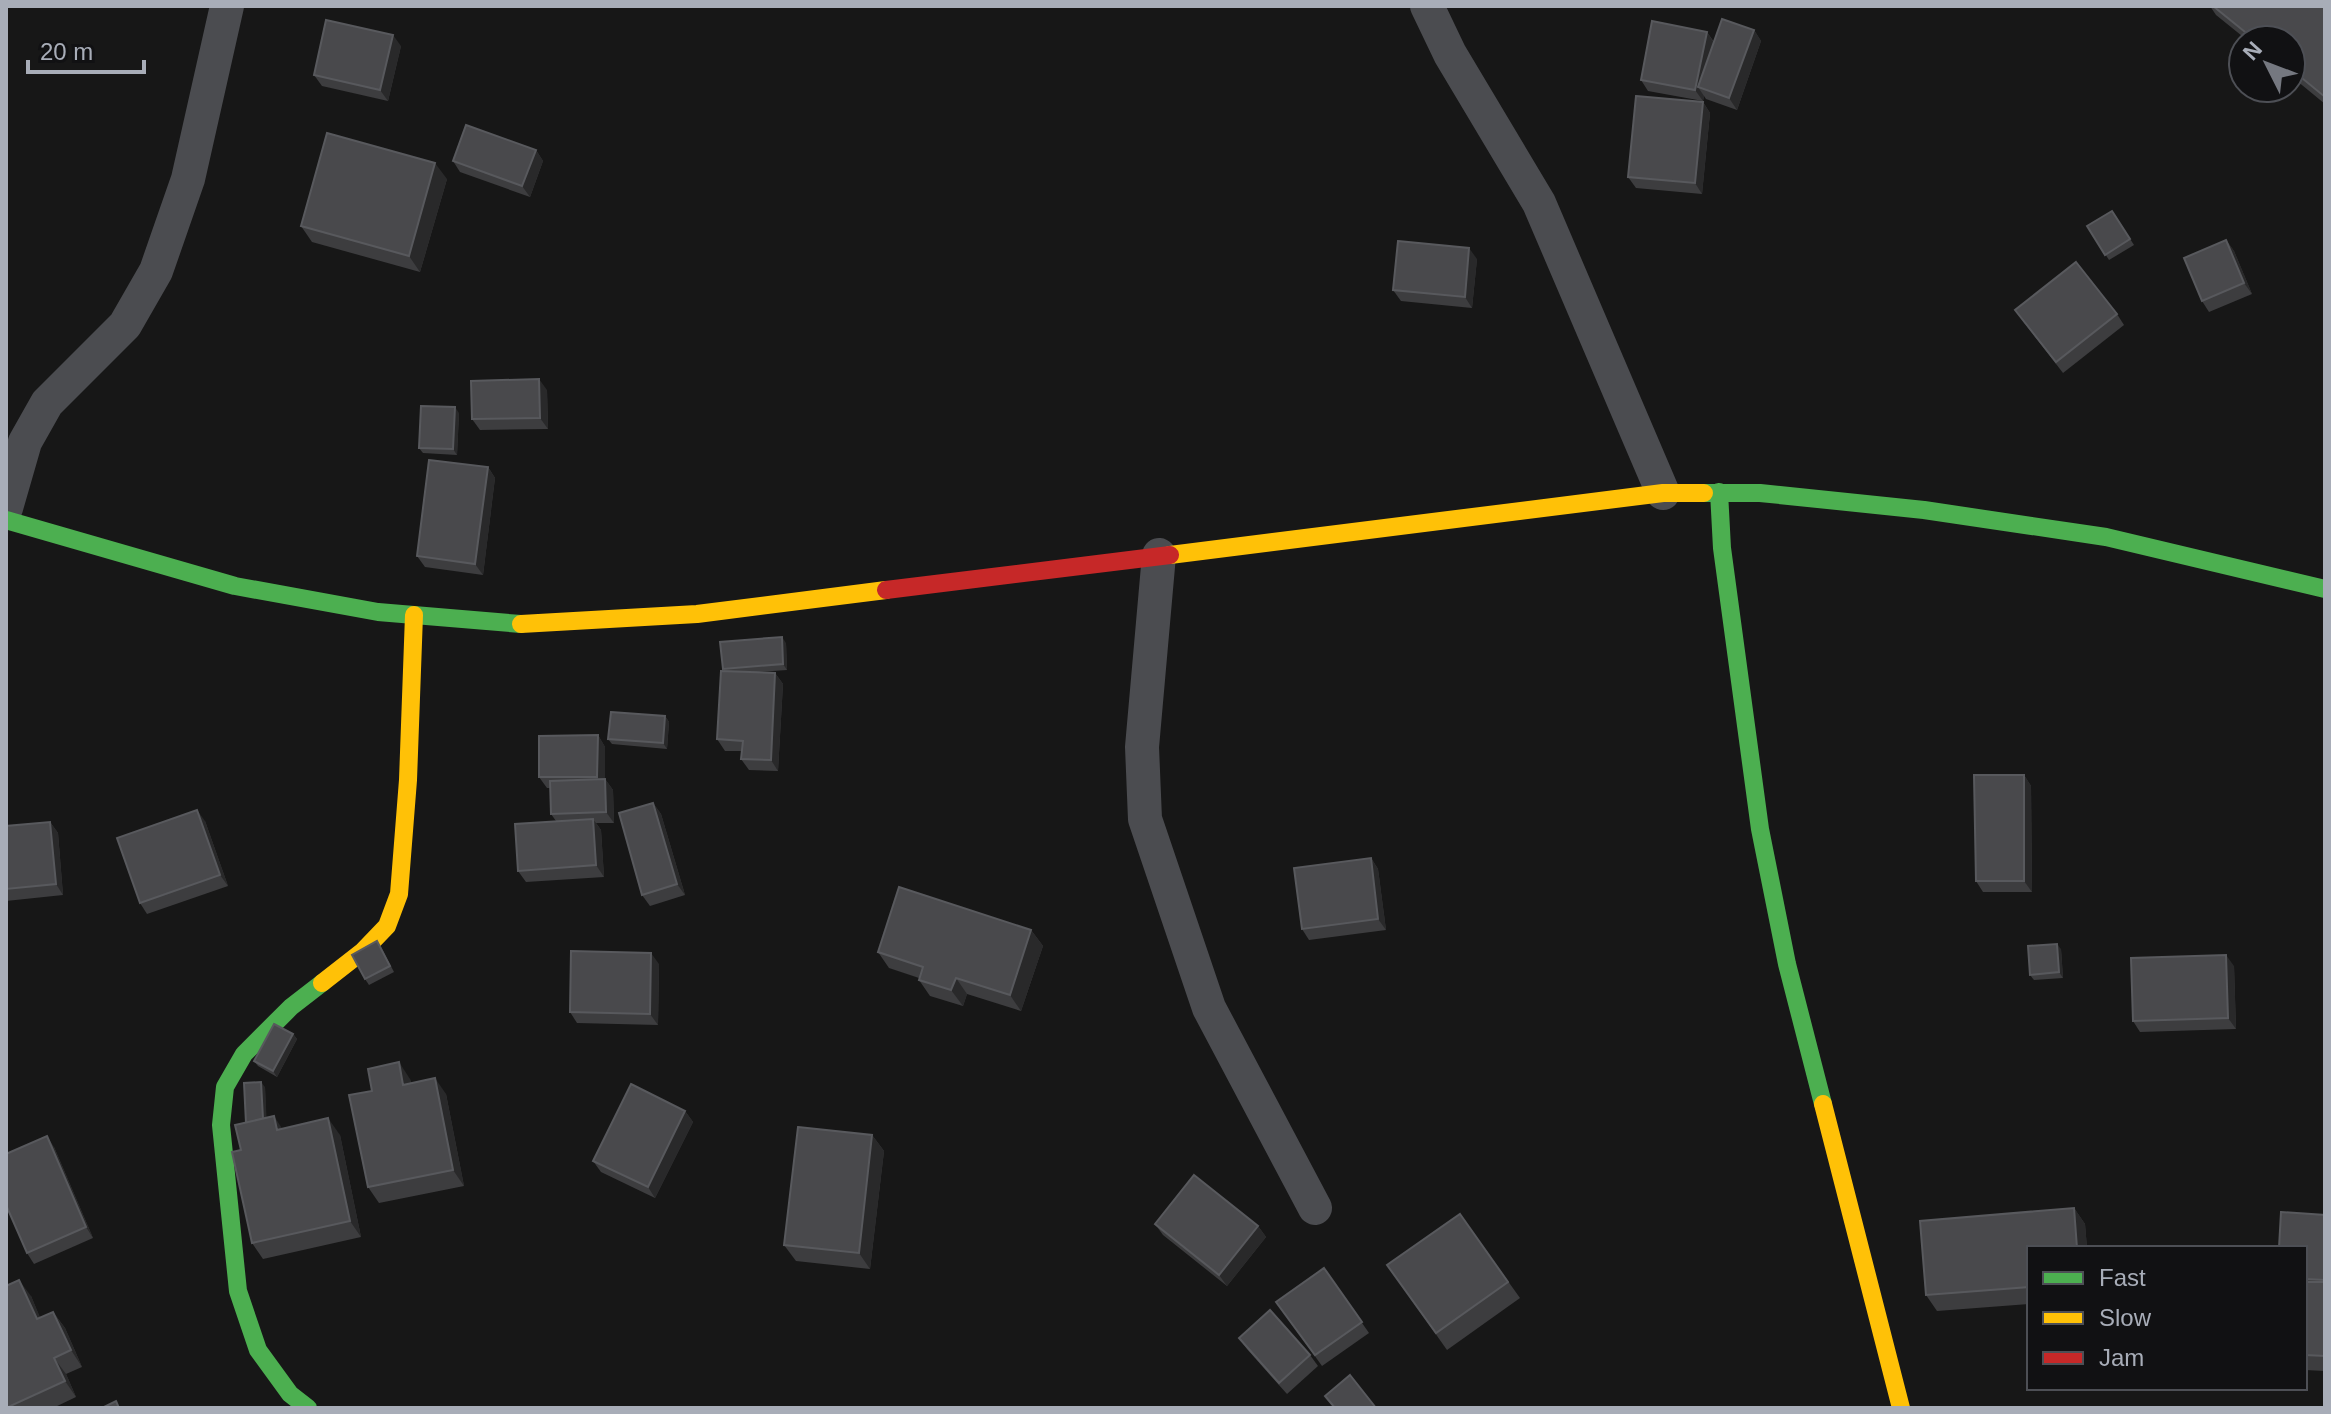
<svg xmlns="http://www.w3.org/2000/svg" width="2331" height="1414" viewBox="0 0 2331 1414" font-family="Helvetica,sans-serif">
<rect width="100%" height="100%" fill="#171717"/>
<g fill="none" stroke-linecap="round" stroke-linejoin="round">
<g stroke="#4b4c50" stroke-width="34">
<polyline points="1427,6 1450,54 1539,203 1663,493"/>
<polyline points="6,508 25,442 47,403 125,325 156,271 188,179 227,6"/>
<polyline points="1159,555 1142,747 1145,819 1209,1008 1315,1208"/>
</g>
<g stroke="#4caf50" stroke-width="18">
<polyline points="1719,492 1722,548 1760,829 1787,964 1823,1104"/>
<polyline points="1704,493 1760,493 1924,510 2106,537 2325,589"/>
<polyline points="6,520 235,586 378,612 521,624"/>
<polyline points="308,1408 290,1394 258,1350 238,1291 221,1125 225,1087 244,1054 291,1007 322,983"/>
</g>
<g stroke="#ffc107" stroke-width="18">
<polyline points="1170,555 1663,493 1704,493"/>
<polyline points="521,624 697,614 886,590"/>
<polyline points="322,983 363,951 387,926 399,894 408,780 414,615"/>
<polyline points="1823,1104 1901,1408"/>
</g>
<polyline stroke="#c62828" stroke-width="18" points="886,590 1170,555"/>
</g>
<g fill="#3d3d3f">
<polygon points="2210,6 2325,6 2325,104 2291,76 2291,40 2247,40 2216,15"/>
<polygon points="1754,30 1761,41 1737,110 1706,99 1704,96 1703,101 1648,91 1641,80 1707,32 1714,42"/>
<polygon points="401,46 388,101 322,86 314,75"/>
<polygon points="1703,102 1710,113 1702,194 1636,188 1628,177"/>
<polygon points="536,150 543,161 530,197 460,172 453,161"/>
<polygon points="447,179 420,272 312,242 301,226"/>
<polygon points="2112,211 2134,245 2109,260 2087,226"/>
<polygon points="2226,240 2234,251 2252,294 2209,312 2202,301"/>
<polygon points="1477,259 1472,308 1401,301 1393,290"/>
<polygon points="2117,314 2124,325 2063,373 2023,321"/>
<polygon points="547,390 548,429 480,430 472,419"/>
<polygon points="459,413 457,455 423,453 419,448"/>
<polygon points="488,467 495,478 483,575 425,567 417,556"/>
<polygon points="786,643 787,670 757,672 775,673 783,684 778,771 749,770 741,759 742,751 725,751 717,739 724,671 723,669"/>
<polygon points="665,716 669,722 667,749 612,744 608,739"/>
<polygon points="598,735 605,747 605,779 613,790 614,823 596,823 601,830 604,877 526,882 518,871 556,821 551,814 550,788 547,788 539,777"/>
<polygon points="2024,775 2031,786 2032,892 1983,892 1976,881"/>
<polygon points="653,803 661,814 685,895 650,906 642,895"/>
<polygon points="205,821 228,886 147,914 140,903"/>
<polygon points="50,822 58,833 63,895 6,901 6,826"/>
<polygon points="1371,858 1378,869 1386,930 1309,940 1302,929"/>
<polygon points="1031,930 1043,946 1021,1011 967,994 963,1006 930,996 919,980 919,978 889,968 878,952"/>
<polygon points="381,947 394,972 369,985 365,979"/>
<polygon points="2061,949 2063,978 2034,980 2030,975"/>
<polygon points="659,964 658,1025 577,1023 570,1012"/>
<polygon points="2234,966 2236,1029 2140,1032 2133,1021"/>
<polygon points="293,1034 297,1039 277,1077 258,1066 254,1061"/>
<polygon points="410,1079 411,1083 446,1094 464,1186 379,1203 368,1187 372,1091"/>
<polygon points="265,1087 266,1118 282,1129 340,1135 361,1237 263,1259 252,1243 246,1122"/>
<polygon points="685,1111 693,1122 655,1198 601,1172 593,1161"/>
<polygon points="872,1135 884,1151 870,1269 796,1261 784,1245"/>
<polygon points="54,1147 93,1238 34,1264 27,1253"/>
<polygon points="2074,1208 2085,1224 2087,1248 2029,1248 2029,1304 1937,1311 1926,1295 1920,1221"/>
<polygon points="1460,1214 1520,1298 1447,1350 1387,1265"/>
<polygon points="2325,1215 2325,1371 2305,1370 2305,1248"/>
<polygon points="1155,1224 1258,1226 1266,1237 1227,1286 1163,1235"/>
<polygon points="1324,1268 1369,1333 1322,1366 1276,1302"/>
<polygon points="31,1296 40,1318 53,1312 65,1328 82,1367 66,1374 76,1397 53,1408 6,1408"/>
<polygon points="1239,1338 1310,1355 1318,1366 1287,1394 1247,1349"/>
</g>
<g fill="#29292a">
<polygon points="1754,30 1761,41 1737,110 1729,98"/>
<polygon points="1707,32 1714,43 1698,87 1704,96 1703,101 1695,90"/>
<polygon points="393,35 401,46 388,101 380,90"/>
<polygon points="1703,102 1710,113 1702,194 1695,183"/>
<polygon points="536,150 543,161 530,197 522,186"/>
<polygon points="435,163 447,179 420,272 409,256"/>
<polygon points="2226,240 2234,251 2252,294 2244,283"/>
<polygon points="1469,248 1477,259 1472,308 1465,297"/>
<polygon points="539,379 547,390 548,429 540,418"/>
<polygon points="455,407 459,413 457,455 453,449"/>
<polygon points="488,467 495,478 483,575 475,564"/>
<polygon points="782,637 786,643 787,670 783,664"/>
<polygon points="775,673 783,684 778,771 771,760"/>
<polygon points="665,716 669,722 667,749 663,743"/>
<polygon points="598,735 605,747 605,788 597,777"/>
<polygon points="2024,775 2031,786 2032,892 2024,881"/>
<polygon points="605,779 613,790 614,823 606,812"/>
<polygon points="653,803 661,814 685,895 677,884"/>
<polygon points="197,810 205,821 228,886 220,875"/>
<polygon points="593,819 601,830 604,877 596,865"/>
<polygon points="50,822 58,833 63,895 56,884"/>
<polygon points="1371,858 1378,869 1386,930 1378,919"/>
<polygon points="1031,930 1043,946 1021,1011 1010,995"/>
<polygon points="2057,944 2061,949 2063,978 2059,972"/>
<polygon points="651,953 659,964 658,1025 650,1014"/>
<polygon points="2226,955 2234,966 2236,1029 2228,1018"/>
<polygon points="956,978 967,994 963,1006 951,990"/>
<polygon points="293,1034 297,1039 277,1077 273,1071"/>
<polygon points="399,1062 410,1079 414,1101 403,1085"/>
<polygon points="435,1078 446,1094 464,1186 453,1170"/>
<polygon points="261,1082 265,1087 267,1127 263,1122"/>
<polygon points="685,1111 693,1122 655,1198 648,1187"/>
<polygon points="274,1116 285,1133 277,1130"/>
<polygon points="328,1118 340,1135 361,1237 350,1221"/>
<polygon points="872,1135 884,1151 870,1269 859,1253"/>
<polygon points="47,1136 54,1147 93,1238 86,1227"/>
<polygon points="2074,1208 2085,1224 2087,1248 2077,1248"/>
<polygon points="1258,1226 1266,1237 1227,1286 1219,1275"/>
<polygon points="19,1280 31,1296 48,1336 37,1319"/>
<polygon points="53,1312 65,1328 82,1367 71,1350"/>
<polygon points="54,1358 66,1374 76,1397 65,1381"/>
</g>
<g fill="#49494c" stroke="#58595d" stroke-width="2">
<polygon points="2213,6 2325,6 2325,97 2291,69 2291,40 2255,40"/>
<polygon points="1722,19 1754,30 1729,98 1698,87"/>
<polygon points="326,20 393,35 380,90 314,75"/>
<polygon points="1652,21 1707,32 1695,90 1641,80"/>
<polygon points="1636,96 1703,102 1695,183 1628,177"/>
<polygon points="466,125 536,150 522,186 453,161"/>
<polygon points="327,133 435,163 409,256 301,226"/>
<polygon points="2112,211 2130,239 2105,255 2087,226"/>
<polygon points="2226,240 2244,283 2202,301 2184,258"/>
<polygon points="1398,241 1469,248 1465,297 1393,290"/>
<polygon points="2076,262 2117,314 2056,362 2015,310"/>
<polygon points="539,379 540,418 472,419 471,381"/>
<polygon points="421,406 455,407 453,449 419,448"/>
<polygon points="429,460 488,467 475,564 417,556"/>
<polygon points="782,637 783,664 723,669 720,642"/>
<polygon points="721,671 775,673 771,760 741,759 743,741 717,739"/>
<polygon points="611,712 665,716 663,743 608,739"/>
<polygon points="598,735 597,777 539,777 539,736"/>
<polygon points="1974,775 2024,775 2024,881 1976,881"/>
<polygon points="605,779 606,812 551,814 550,781"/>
<polygon points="653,803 677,884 642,895 619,813"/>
<polygon points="197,810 220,875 140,903 117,838"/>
<polygon points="593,819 596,865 518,871 515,824"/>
<polygon points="50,822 56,884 6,889 6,826"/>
<polygon points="1371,858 1378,919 1302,929 1294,868"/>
<polygon points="899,887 1031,930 1010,995 956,978 951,990 919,980 923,967 878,952"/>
<polygon points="377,941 390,966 365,979 352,955"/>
<polygon points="2057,944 2059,972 2030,975 2028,946"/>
<polygon points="571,951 651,953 650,1014 570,1012"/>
<polygon points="2226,955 2228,1018 2133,1021 2131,958"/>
<polygon points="274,1024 293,1034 273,1071 254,1061"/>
<polygon points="399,1062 403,1085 435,1078 453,1170 368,1187 349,1095 372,1091 368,1069"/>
<polygon points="261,1082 263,1119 246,1123 244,1083"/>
<polygon points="631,1084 685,1111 648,1187 593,1161"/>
<polygon points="274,1116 277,1130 328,1118 350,1221 252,1243 232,1152 241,1150 235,1125"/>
<polygon points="798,1127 872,1135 859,1253 784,1245"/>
<polygon points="47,1136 86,1227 27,1253 6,1205 6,1154"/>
<polygon points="1194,1175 1258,1226 1219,1275 1155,1224"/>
<polygon points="2074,1208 2077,1248 2029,1248 2029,1287 1926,1295 1920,1221"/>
<polygon points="2281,1212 2325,1215 2325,1280 2305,1279 2305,1248 2279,1248"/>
<polygon points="1460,1214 1508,1282 1436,1333 1387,1265"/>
<polygon points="1324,1268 1362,1322 1315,1355 1276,1302"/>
<polygon points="19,1280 37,1319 53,1312 71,1350 54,1358 65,1381 6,1408 6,1286"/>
<polygon points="2305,1282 2325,1282 2325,1356 2305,1355"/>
<polygon points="1270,1310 1310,1355 1279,1383 1239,1338"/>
<polygon points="1350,1375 1376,1408 1335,1408 1325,1396"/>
<polygon points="116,1401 119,1408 102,1408"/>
</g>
<rect width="2331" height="1414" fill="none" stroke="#a8adb8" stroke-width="16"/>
<rect x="2027" y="1246" width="280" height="144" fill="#111113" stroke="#4d4f55" stroke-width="2"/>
<rect x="2043" y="1272" width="40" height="12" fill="#4caf50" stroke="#4d4f55" stroke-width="2"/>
<text x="2099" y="1286" font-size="24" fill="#a8adb8">Fast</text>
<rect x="2043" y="1312" width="40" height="12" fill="#ffc107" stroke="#4d4f55" stroke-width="2"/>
<text x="2099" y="1326" font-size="24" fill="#a8adb8">Slow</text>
<rect x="2043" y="1352" width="40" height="12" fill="#c62828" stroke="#4d4f55" stroke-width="2"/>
<text x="2099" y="1366" font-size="24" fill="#a8adb8">Jam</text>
<g transform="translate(2267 64) rotate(312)"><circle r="38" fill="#111113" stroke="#4d4f55" stroke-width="2"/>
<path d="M0-6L14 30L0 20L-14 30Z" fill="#757880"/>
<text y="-12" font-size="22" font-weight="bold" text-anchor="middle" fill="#a8adb8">N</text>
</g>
<path d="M28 60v12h116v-12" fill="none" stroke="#a8adb8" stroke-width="4"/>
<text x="40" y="60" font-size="24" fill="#a8adb8" stroke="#111113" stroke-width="6" paint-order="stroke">20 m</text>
</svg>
